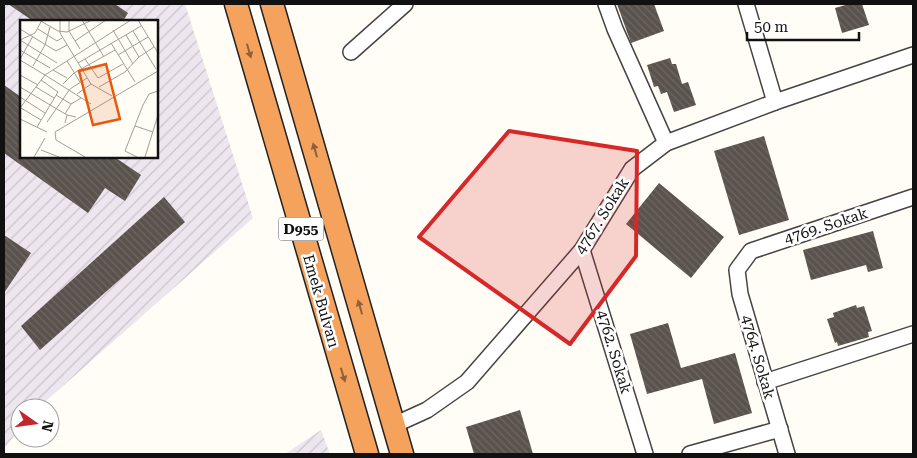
<svg xmlns="http://www.w3.org/2000/svg" width="917" height="458" viewBox="0 0 917 458" font-family="'Roboto Serif',serif">
<defs>
<pattern id="industrial-furrows" width="10" height="10" patternUnits="userSpaceOnUse" patternTransform="scale(1.25)"><rect width="10" height="10" fill="#eee6ef"/><path d="M-1 1l2-2M0 10L10 0M9 11l2-2" fill="none" stroke="#cbc4cc"/></pattern>
<pattern id="building-back-hatch" width="6" height="6" patternUnits="userSpaceOnUse" patternTransform="scale(1.25)"><rect width="6" height="6" fill="#5a524d"/><path d="M-1 5l2 2M0 0l6 6M5-1l2 2" fill="none" stroke="#6d6662"/></pattern>
</defs>
<rect width="100%" height="100%" fill="#fffdf5"/>
<g fill="url(#industrial-furrows)" fill-rule="evenodd">
<path d="M4 4H185L253 218 38 408H20V429L4 448ZM21 21H156V156H21Z"/>
<polygon points="321,430 330,454 285,454"/>
</g>
<g fill="url(#building-back-hatch)">
<polygon points="8,4 115,4 128,13 123,21 33,21"/>
<polygon points="617,4 654,4 664,31 631,43"/>
<polygon points="849,4 862,4 869,25 842,33 835,8"/>
<polygon points="670,58 672,64 676,64 682,84 688,82 696,105 674,112 667,92 661,94 658,86 654,87 647,65"/>
<polygon points="4,85 21,97 21,156 113,156 141,175 125,201 105,188 88,213 4,153"/>
<polygon points="764,136 789,220 739,235 714,151"/>
<polygon points="659,183 724,237 691,278 626,224"/>
<polygon points="164,197 185,222 40,350 21,326"/>
<polygon points="873,231 883,268 868,272 866,265 811,280 803,250"/>
<polygon points="4,235 31,253 4,293"/>
<polygon points="856,305 857,308 864,306 872,331 868,332 869,337 838,346 837,342 835,343 827,319 834,317 833,313"/>
<polygon points="668,323 681,368 735,353 752,413 714,424 702,379 647,394 630,334"/>
<polygon points="520,410 533,454 474,454 466,427"/>
</g>
<g fill="none" stroke-linecap="round" stroke-linejoin="round">
<defs>
<g id="minor">
<polyline points="606,4 615,29 666,143"/>
<polyline points="746,4 775,102"/>
<polyline points="351,52 405,4"/>
<polyline points="582,250 645,454"/>
<polyline points="765,382 913,334"/>
<polyline points="394,425 427,410 467,382 582,250 632,169 666,143 775,102 913,55"/>
<polyline points="690,454 780,429"/>
<polyline points="787,454 740,294 737,270 751,251 913,197"/>
</g>
<g id="highway">
<polyline points="236,4 367,454"/>
<polyline points="272,4 402,454"/>
</g>
</defs>
<use href="#minor" stroke="#444" stroke-width="18"/>
<use href="#highway" stroke="#222" stroke-width="25"/>
<use href="#minor" stroke="#fff" stroke-width="15"/>
<use href="#highway" stroke="#f5a25d" stroke-width="22"/>
</g>
<defs><path id="oneway-solid" d="M-6-.8H1V-3.2L6.5 0L1 3.2V.8H-6Z" transform="scale(1.25)"/></defs>
<g fill="#8e613b">
<use href="#oneway-solid" transform="translate(249 51) rotate(74)"/>
<use href="#oneway-solid" transform="translate(315 150) rotate(-106)"/>
<use href="#oneway-solid" transform="translate(360 307) rotate(-106)"/>
<use href="#oneway-solid" transform="translate(343 375) rotate(73)"/>
</g>
<path fill="#d62828" fill-opacity="0.2" stroke="#d62828" stroke-width="4" stroke-linejoin="round" d="M509 131 637 151 636 256 570 344 419 237Z"/>
<g text-anchor="middle" stroke-width="5" stroke-linejoin="round" paint-order="stroke">
<rect fill="#fff" stroke="#585858" stroke-width="1" x="278.5" y="217.5" width="45" height="23" rx="4"/>
<g font-size="14" font-weight="bold" fill="#111">
<text x="301" y="234">D955</text>
</g>
<g font-size="15" fill="#111" stroke="#fff">
<text transform="translate(602 216) rotate(-58)" y="5">4767. Sokak</text>
<text transform="translate(826 226) rotate(-18)" y="5">4769. Sokak</text>
<text transform="translate(321 301) rotate(74)" y="5">Emek Bulvarı</text>
<text transform="translate(614 352) rotate(73)" y="5">4762. Sokak</text>
<text transform="translate(758 357) rotate(74)" y="5">4764. Sokak</text>
</g>
</g>
<g transform="translate(20 20)">
<rect width="138" height="138" fill="#fffdf5"/>
<path fill="none" stroke="#a09f9a" stroke-width="1" d="M19 0 38 11 47 12 72 0M40 0V13L71 64 92 76M49 0V11L60 29M62 0 84 37M118 0 138 33M0 9 36 31 47 25M18 9 37 21 42 18M93 10 113 44M113 11 136 49M106 15 119 37M0 20 37 43M0 20 15 13 22 0M55 21 86 0M91 23 115 62M0 30 30 48M98 35 128 17M0 39 13 16M65 39 78 58 103 44M0 40 25 55 111 0M47 41 60 62M58 43 121 6M13 46 25 25 30 7M33 50 47 58M0 55 18 65M43 64 54 53 95 30M0 67 47 95M16 67 34 78M79 67 105 52 119 37 134 27M57 74 71 64M36 75 51 84M0 77 25 93M0 88 25 55 71 84M1 88 21 100M45 94 51 84 61 78M0 99 27 112M27 102 50 69 67 58M45 103 47 95 56 97M115 106 133 112M17 107 38 72 21 60M21 130 39 137M14 137 25 118M65 137 36 120 35 112 138 51M117 137 105 131 123 85 129 74 138 71M125 137 138 95"/>
<path fill="#e8590c" fill-opacity="0.15" stroke="#e8590c" stroke-width="2.5" d="M86 44 100 99 73 105 59 51Z"/>
<rect width="138" height="138" fill="none" stroke="#111" stroke-width="2.5"/>
</g>
<rect width="917" height="458" fill="none" stroke="#111111" stroke-width="10"/>
<g transform="translate(35 423) rotate(104)"><circle r="24" fill="#ffffff" stroke="#a0a0a0"/>
<path d="M0-4L9 19L0 12L-9 19Z" fill="#c4262e"/>
<text y="-8" font-size="14" font-weight="bold" text-anchor="middle" fill="#111111">N</text>
</g>
<path d="M747 32v8h112v-8" fill="none" stroke="#111111" stroke-width="2.5"/>
<text x="754" y="32" font-size="15" fill="#111111" stroke="#ffffff" stroke-width="4" paint-order="stroke">50 m</text>
</svg>
